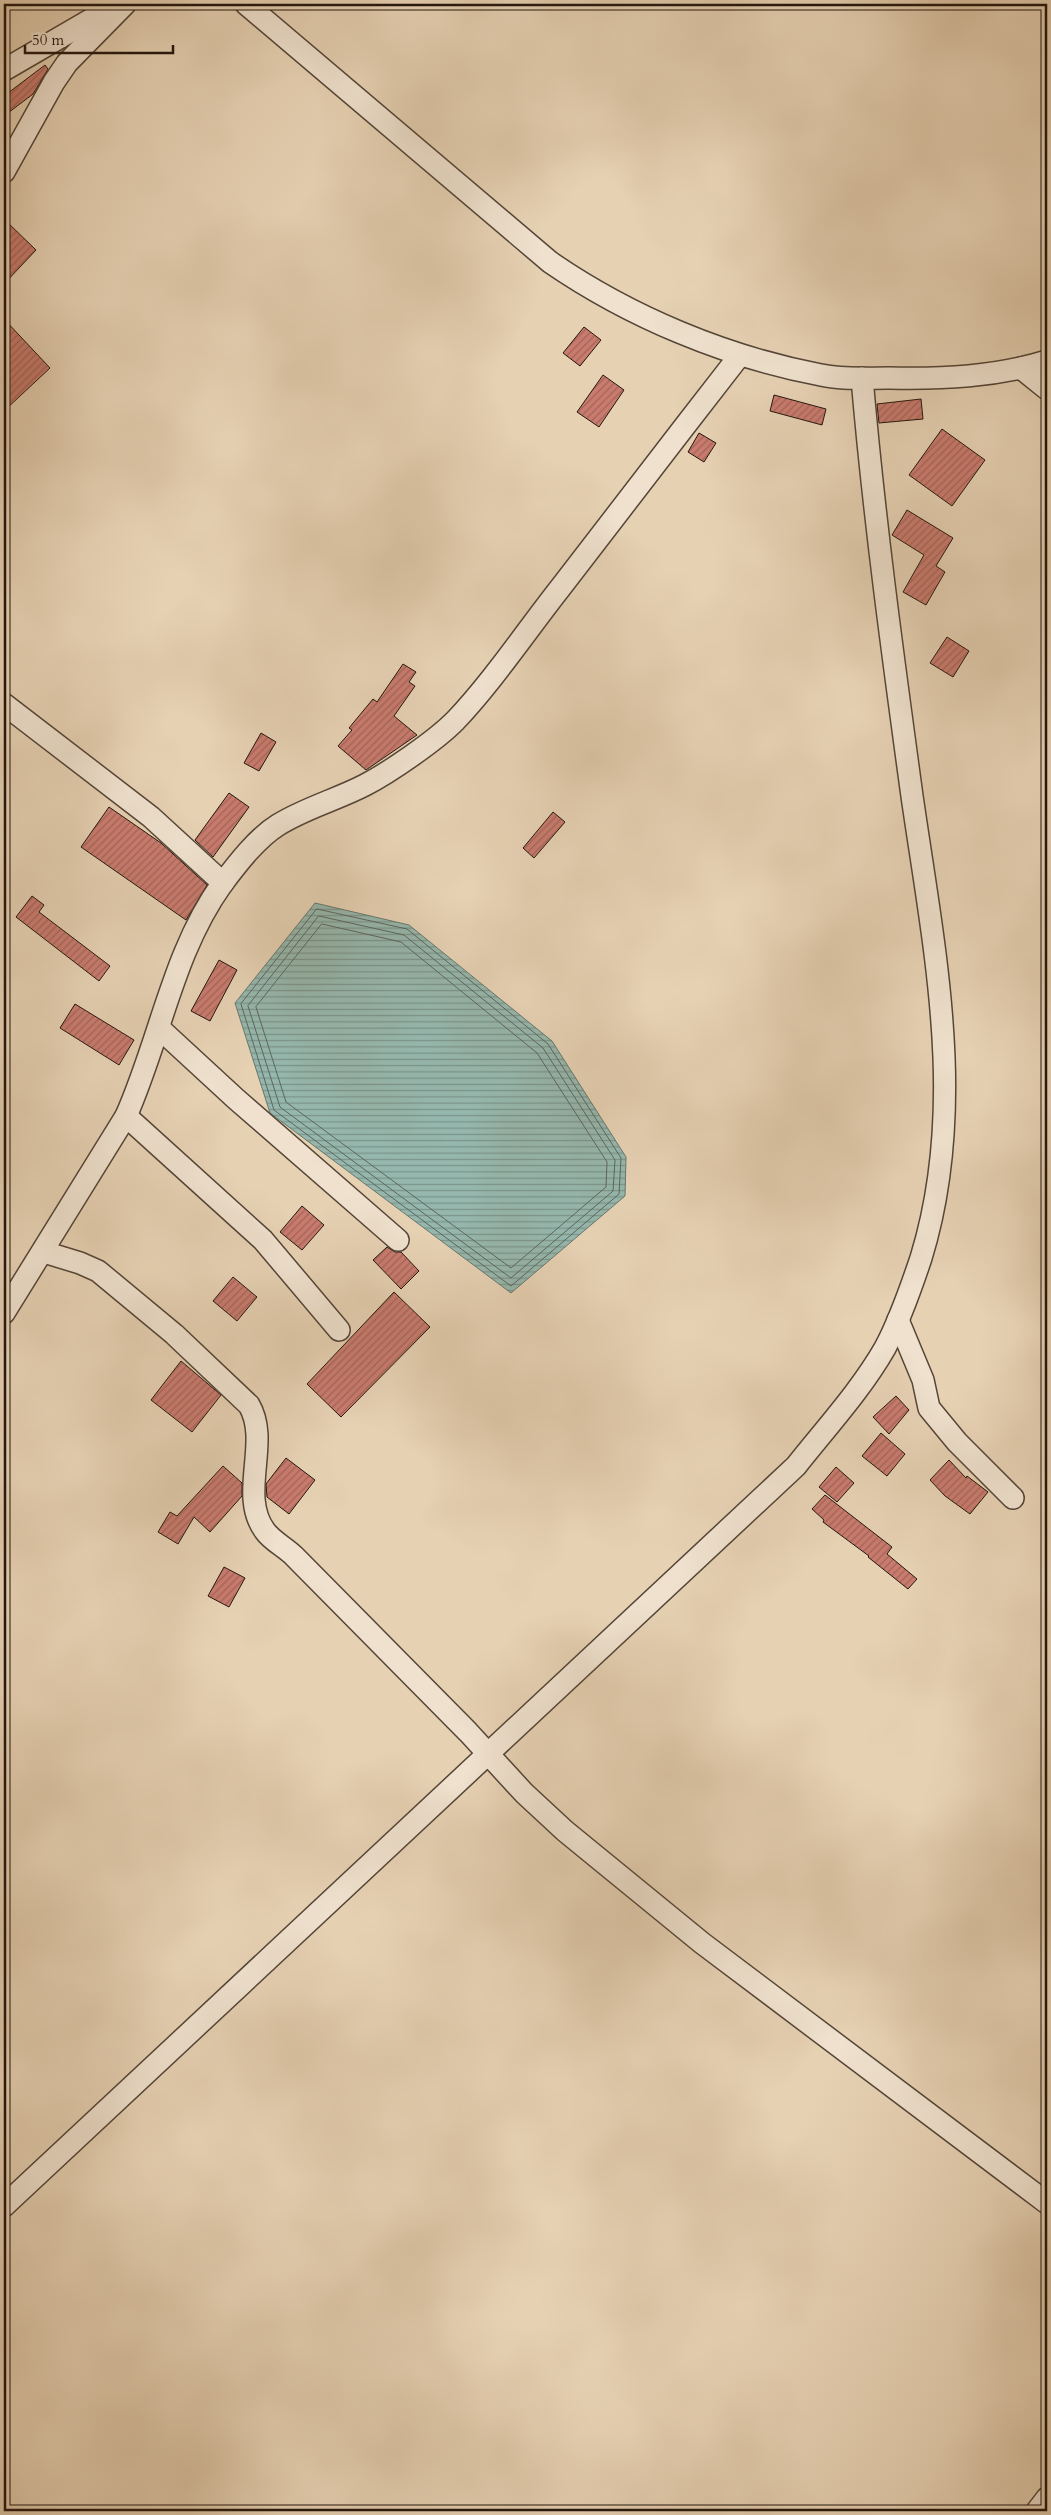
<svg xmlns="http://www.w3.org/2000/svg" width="1051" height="2515" viewBox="0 0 1051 2515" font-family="Cardo,serif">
<defs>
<pattern id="water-rules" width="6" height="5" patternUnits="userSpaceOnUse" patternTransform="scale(1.25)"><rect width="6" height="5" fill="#96b7ad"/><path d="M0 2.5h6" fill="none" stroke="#7a948b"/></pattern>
<pattern id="building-hatch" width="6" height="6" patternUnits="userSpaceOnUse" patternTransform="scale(1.25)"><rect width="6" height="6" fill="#c97b6e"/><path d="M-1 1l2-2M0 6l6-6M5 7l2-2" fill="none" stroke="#a36459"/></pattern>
</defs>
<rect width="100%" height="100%" fill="#e6d1b3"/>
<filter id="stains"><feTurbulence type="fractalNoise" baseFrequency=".004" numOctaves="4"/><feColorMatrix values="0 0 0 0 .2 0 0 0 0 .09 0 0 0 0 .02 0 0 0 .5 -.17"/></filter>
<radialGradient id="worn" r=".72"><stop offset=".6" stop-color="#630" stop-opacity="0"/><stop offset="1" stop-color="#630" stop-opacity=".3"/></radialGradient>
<polygon fill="url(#water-rules)" stroke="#68776d" points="315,903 409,925 552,1041 626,1157 625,1196 511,1293 270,1113 235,1003"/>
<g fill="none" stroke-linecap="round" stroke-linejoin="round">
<g stroke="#5c665e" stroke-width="1">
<polygon points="317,909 407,929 548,1044 621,1158 619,1194 511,1286 274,1110 241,1004"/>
<polygon points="319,916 404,935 543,1048 615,1160 613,1191 511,1278 280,1107 248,1006"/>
<polygon points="322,924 401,942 537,1053 607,1162 606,1187 511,1268 286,1102 256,1007"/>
</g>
</g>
<g fill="url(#building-hatch)" stroke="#23160e">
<polygon points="45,65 48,69 33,94 4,116 4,96"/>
<polygon points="4,219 36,250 4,284"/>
<polygon points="4,319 50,368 4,411"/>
<polygon points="584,327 601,340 580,366 563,353"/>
<polygon points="603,375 624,390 599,427 577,412"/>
<polygon points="774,395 826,409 822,425 770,411"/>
<polygon points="921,399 923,419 879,423 877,404"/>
<polygon points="942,429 985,460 952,506 909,475"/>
<polygon points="699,433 716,443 704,462 688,452"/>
<polygon points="907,510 953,538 936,566 945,572 926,605 903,592 924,555 892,535"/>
<polygon points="947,637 969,651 953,677 930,663"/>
<polygon points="403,664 416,672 409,682 415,686 394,716 417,735 366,770 338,746 352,730 349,728 373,699 377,702"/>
<polygon points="261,733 276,742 259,771 244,763"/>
<polygon points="229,793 249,807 213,857 195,840"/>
<polygon points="109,807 161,843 207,885 186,920 81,847"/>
<polygon points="553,812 565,822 534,858 523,848"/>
<polygon points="32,896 44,905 39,912 110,966 99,981 16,917"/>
<polygon points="219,960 237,970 210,1021 191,1011"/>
<polygon points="75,1004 134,1040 119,1065 60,1028"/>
<polygon points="302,1206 324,1225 302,1250 280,1232"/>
<polygon points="387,1247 395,1252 401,1252 419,1271 401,1289 373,1260"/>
<polygon points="233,1277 257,1297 237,1321 213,1301"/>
<polygon points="394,1292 430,1327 341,1417 307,1384"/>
<polygon points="181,1361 221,1395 192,1432 151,1400"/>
<polygon points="896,1396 909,1410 889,1434 873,1417"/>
<polygon points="881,1433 905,1454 887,1476 862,1456"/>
<polygon points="286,1458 315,1480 289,1514 267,1497 266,1484"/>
<polygon points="949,1460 966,1478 967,1476 988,1492 970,1514 945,1496 930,1480"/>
<polygon points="223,1466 242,1483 242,1496 210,1532 194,1517 178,1544 158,1532 170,1512 177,1516"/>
<polygon points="836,1467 854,1483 837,1502 819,1487"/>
<polygon points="825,1495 892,1547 887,1554 917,1579 908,1589 868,1557 869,1556 823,1522 824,1520 812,1509"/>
<polygon points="224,1567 245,1578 229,1607 208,1596"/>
</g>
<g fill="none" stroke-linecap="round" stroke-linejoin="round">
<defs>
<g id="minor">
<path d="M246 4 550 262C630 317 726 357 821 375 844 380 867 378 889 378 943 379 995 377 1047 361"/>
<polyline points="4,70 109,9"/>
<polyline points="4,172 54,82 67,63 125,4"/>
<polyline points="1021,368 1047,389"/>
<polyline points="4,704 151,817 223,883"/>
<polyline points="159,1028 236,1099 398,1240"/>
<polyline points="126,1116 263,1240 339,1330"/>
<path d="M44 1252 80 1263 98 1271 174 1334 249 1405C271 1442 238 1495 265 1531 272 1541 285 1547 294 1556L468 1732 524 1793 565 1831 702 1943 1047 2203"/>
<path d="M4 1313 126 1116C160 1040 173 952 222 884 237 864 257 838 278 825 305 808 336 800 365 785 390 772 435 741 455 721 493 681 527 630 561 587 621 509 680 432 740 355"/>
<polyline points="898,1320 923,1380 929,1408 957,1442 1013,1498"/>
<path d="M4 2206 796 1466C826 1428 861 1390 885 1348 900 1320 911 1288 921 1258 968 1106 934 949 912 796 893 657 874 518 862 378"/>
<polyline points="1037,2511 1047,2498"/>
</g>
</defs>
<use href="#minor" stroke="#544537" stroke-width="24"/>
<use href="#minor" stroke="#efe1ce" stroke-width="21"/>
</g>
<rect width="1051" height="2515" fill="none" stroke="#e6d1b3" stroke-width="20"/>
<rect x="5" y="5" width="1041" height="2505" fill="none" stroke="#23160e" stroke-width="2.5"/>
<rect x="10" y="10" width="1031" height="2495" fill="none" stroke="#23160e"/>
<path d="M25 45v8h148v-8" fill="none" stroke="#23160e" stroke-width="2.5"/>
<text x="32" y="45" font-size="15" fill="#23160e" stroke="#efe1ce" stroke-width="4" paint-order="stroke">50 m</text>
<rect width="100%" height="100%" filter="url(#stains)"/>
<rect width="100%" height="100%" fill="url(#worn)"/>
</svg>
